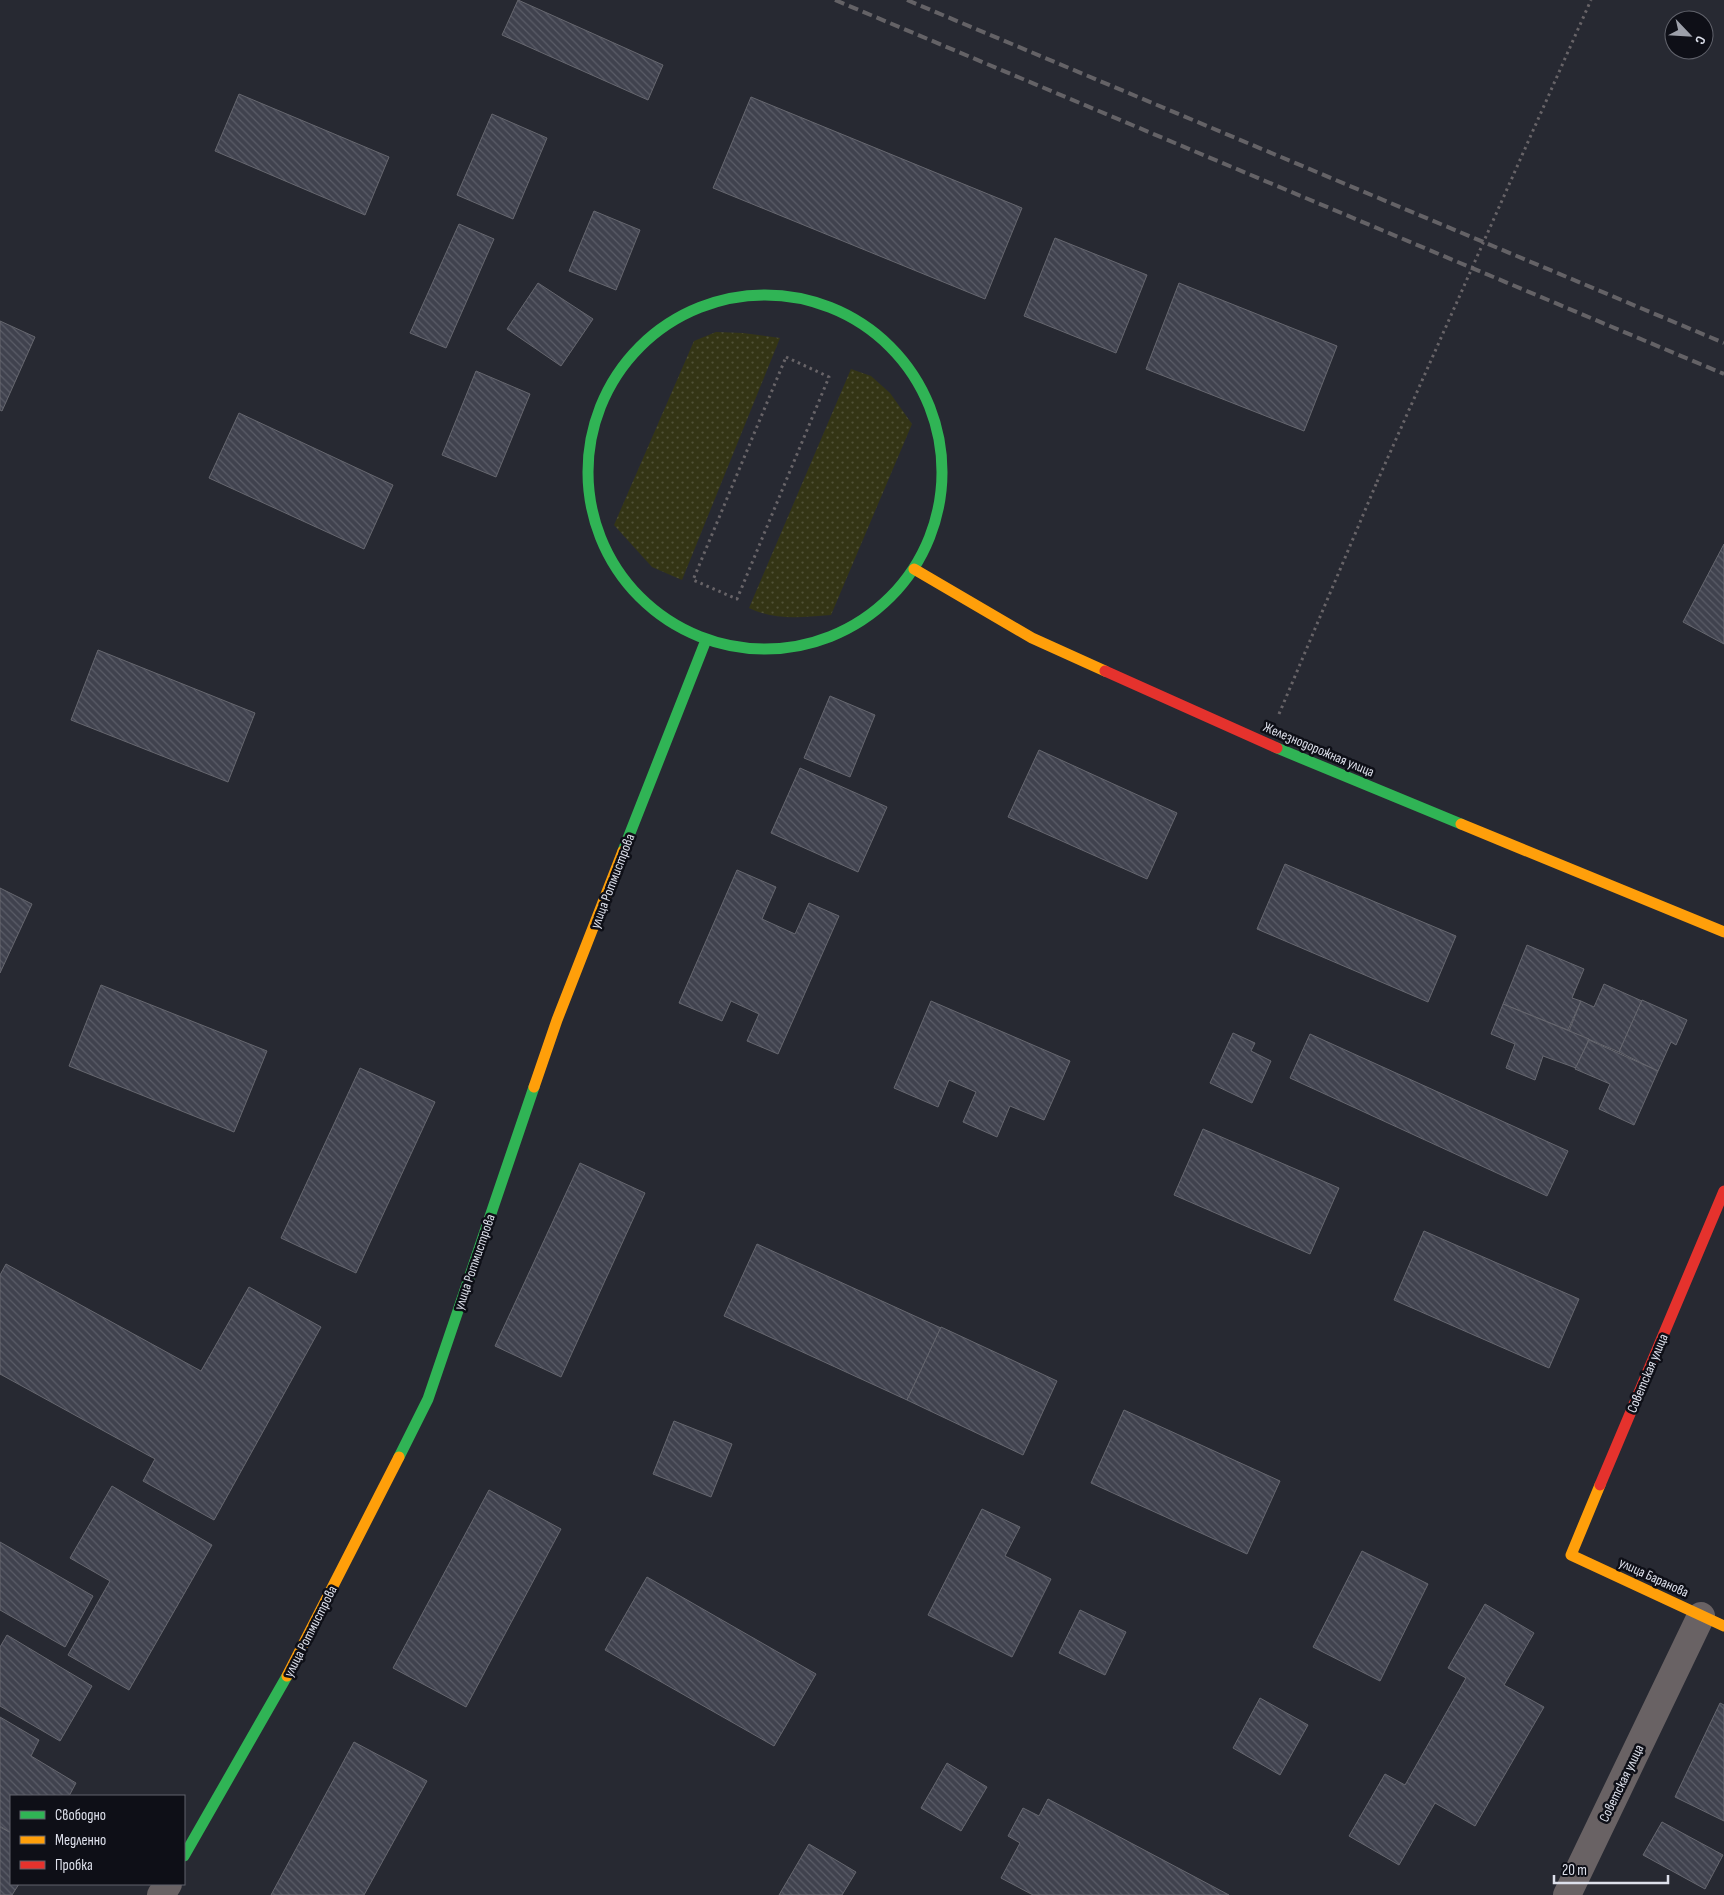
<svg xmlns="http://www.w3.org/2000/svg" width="1724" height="1895" viewBox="0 0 1724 1895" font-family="'Sofia Sans Condensed',sans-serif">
<defs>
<pattern id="park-dots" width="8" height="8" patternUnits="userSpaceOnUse" patternTransform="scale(1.25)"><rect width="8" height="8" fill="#343515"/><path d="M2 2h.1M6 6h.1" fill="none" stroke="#515237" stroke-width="1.8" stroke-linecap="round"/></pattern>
<pattern id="building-back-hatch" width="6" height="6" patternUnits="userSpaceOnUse" patternTransform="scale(1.25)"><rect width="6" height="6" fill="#40424e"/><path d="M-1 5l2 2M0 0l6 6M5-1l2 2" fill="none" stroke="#5b5d68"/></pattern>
</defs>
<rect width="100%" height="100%" fill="#272932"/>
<g fill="url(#park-dots)">
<polygon points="716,332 743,333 780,338 682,580 652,567 614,525 694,341"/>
<path d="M851 369 871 376 890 393 912 424 831 615C801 617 777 621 749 608Z"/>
</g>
<g fill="url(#building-back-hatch)" stroke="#66676f">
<polygon points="518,0 663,65 648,100 502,35"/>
<polygon points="239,94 389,157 365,215 215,151"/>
<polygon points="751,97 1022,208 985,299 713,188"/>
<polygon points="492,114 547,138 513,219 457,195"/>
<polygon points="594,211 640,230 616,290 569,271"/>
<polygon points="459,224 494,239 446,348 410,333"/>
<polygon points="1055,238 1147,275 1116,353 1024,316"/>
<polygon points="538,283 593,319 561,366 507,329"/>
<polygon points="1179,283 1337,346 1304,431 1146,369"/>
<polygon points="0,321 35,337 2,411 0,410"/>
<polygon points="476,371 530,394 496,477 442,455"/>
<polygon points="239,413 393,485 364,549 209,478"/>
<polygon points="1724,544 1724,644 1683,622"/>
<polygon points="98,650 255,713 228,782 71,720"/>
<polygon points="830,696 875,715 850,777 804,758"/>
<polygon points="1039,750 1177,813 1147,879 1008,817"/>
<polygon points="800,768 887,807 858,872 771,833"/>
<polygon points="1285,864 1456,936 1428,1002 1257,929"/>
<polygon points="737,870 776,887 762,919 795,934 809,903 839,916 778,1054 747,1041 759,1014 731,1001 722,1021 679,1003"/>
<polygon points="0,888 32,904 0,973"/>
<polygon points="1527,945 1584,969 1572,998 1581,1001 1568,1030 1503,1004"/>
<polygon points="1604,984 1642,1001 1619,1052 1569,1031 1581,1001 1594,1007"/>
<polygon points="101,985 267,1051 234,1132 69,1066"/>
<polygon points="1642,1000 1687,1020 1676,1045 1671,1042 1658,1071 1619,1052"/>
<polygon points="931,1001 1070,1061 1044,1120 1010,1106 997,1137 963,1122 976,1092 949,1080 938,1107 894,1088"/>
<polygon points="1503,1004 1589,1039 1576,1068 1543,1056 1535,1080 1506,1068 1515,1044 1491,1034"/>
<polygon points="1233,1033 1255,1043 1251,1051 1271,1061 1252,1103 1210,1083"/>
<polygon points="1310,1034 1568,1151 1547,1196 1290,1078"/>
<polygon points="1589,1040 1658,1071 1634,1125 1599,1109 1610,1084 1575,1069"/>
<polygon points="360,1068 435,1102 356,1273 281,1238"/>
<polygon points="1203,1129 1339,1188 1310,1254 1174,1195"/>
<polygon points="580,1163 645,1193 561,1377 495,1346"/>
<polygon points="1424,1231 1579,1299 1549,1368 1394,1300"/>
<polygon points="757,1244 941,1328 907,1400 724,1316"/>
<polygon points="6,1264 201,1371 249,1287 321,1327 214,1520 143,1481 155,1459 0,1374 0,1275"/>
<polygon points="941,1327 1057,1381 1023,1455 907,1400"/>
<polygon points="1124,1410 1280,1481 1247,1554 1091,1483"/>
<polygon points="674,1421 732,1444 711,1497 653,1474"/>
<polygon points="112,1486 212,1545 129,1690 68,1655 110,1581 70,1558"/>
<polygon points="489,1490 561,1529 466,1707 393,1668"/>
<polygon points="982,1509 1020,1527 1005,1556 1051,1579 1012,1657 928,1615"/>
<polygon points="0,1542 93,1596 65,1647 0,1610"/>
<polygon points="1362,1551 1428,1584 1380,1681 1313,1647"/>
<polygon points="647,1577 816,1674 774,1746 605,1650"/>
<polygon points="1485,1604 1534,1633 1504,1685 1544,1707 1475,1826 1435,1803 1399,1865 1349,1836 1385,1774 1405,1785 1466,1678 1448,1668"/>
<polygon points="1080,1610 1126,1632 1105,1675 1059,1653"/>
<polygon points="7,1635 92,1686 60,1741 0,1706 0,1647"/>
<polygon points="1260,1698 1308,1725 1280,1775 1233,1748"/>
<polygon points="1720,1703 1724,1705 1724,1821 1675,1797"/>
<polygon points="0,1717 39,1740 31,1756 76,1783 69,1796 11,1796 11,1833 0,1826"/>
<polygon points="354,1742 427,1781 364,1895 271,1895"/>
<polygon points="947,1763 987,1787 961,1831 921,1808"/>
<polygon points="1048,1799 1229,1895 1033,1895 1001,1878 1020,1843 1008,1836 1023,1808 1039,1816"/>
<polygon points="1662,1822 1723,1855 1705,1889 1643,1855"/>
<polygon points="0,1827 11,1833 11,1884 19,1884 12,1895 0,1895"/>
<polygon points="809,1844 856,1872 842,1895 779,1895"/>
</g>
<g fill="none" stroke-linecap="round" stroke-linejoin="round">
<g stroke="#686468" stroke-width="3" stroke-dasharray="2.5 4" stroke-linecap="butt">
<polygon points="786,357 829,377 737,599 693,580"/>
<polyline points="1279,714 1377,482"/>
</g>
<g stroke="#696264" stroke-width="28">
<polyline points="161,1895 168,1884"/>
<polyline points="1567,1895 1701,1616"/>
</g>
<g stroke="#30b455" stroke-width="11">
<circle cx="765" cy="472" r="177"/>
<polyline points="1277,748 1461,824"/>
<polyline points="623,851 706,640"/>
<polyline points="399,1457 428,1399 534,1087"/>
<polyline points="184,1856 287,1676"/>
</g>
<g stroke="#ff9f0a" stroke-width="11">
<polyline points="914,569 1032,638 1105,671"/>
<polyline points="1461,824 1724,932"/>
<polyline points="534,1087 557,1020 623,851"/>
<polyline points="1600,1485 1571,1555 1724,1626"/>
<polyline points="287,1676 399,1457"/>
</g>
<g stroke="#e5322d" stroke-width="11">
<polyline points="1105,671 1277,748"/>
<polyline points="1600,1485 1724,1191"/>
</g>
<g stroke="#646266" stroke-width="4" stroke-dasharray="10 5" stroke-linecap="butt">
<polyline points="835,0 1724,374"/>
<polyline points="907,0 1724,343"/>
</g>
<polyline stroke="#686468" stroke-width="3" stroke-dasharray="2.5 4" stroke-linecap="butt" points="1377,482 1591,0"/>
</g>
<g text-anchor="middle" stroke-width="5" stroke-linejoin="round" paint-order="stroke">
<g font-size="14" fill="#dde0eb" stroke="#0e0f17">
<text transform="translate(1319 749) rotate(23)" y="5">Железнодорожная улица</text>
<text transform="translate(612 881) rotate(-69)" y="5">улица Ротмистрова</text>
<text transform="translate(474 1262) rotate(-71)" y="5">улица Ротмистрова</text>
<text transform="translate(1647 1373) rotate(-67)" y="5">Советская улица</text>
<text transform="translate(1654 1577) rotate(25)" y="5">улица Баранова</text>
<text transform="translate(310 1631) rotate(-63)" y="5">улица Ротмистрова</text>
<text transform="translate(1621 1783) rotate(-64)" y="5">Советская улица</text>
</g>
</g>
<rect x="10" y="1795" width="175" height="90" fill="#0e0f17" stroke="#61636c"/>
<rect x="20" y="1811" width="25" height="8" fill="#30b455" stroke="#61636c"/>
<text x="55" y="1820" font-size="15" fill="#dde0eb">Свободно</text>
<rect x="20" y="1836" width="25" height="8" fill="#ff9f0a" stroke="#61636c"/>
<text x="55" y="1845" font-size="15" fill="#dde0eb">Медленно</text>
<rect x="20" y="1861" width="25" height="8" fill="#e5322d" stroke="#61636c"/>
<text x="55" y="1870" font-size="15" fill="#dde0eb">Пробка</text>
<g transform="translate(1689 35) rotate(115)"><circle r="24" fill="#0e0f17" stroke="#61636c"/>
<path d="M0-4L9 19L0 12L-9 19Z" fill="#9da0aa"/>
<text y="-8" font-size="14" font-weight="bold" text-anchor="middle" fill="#dde0eb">С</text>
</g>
<path d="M1554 1875v8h114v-8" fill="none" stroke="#dde0eb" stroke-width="2.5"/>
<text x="1562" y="1875" font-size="15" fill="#dde0eb" stroke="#0e0f17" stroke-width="4" paint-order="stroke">20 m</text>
</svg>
